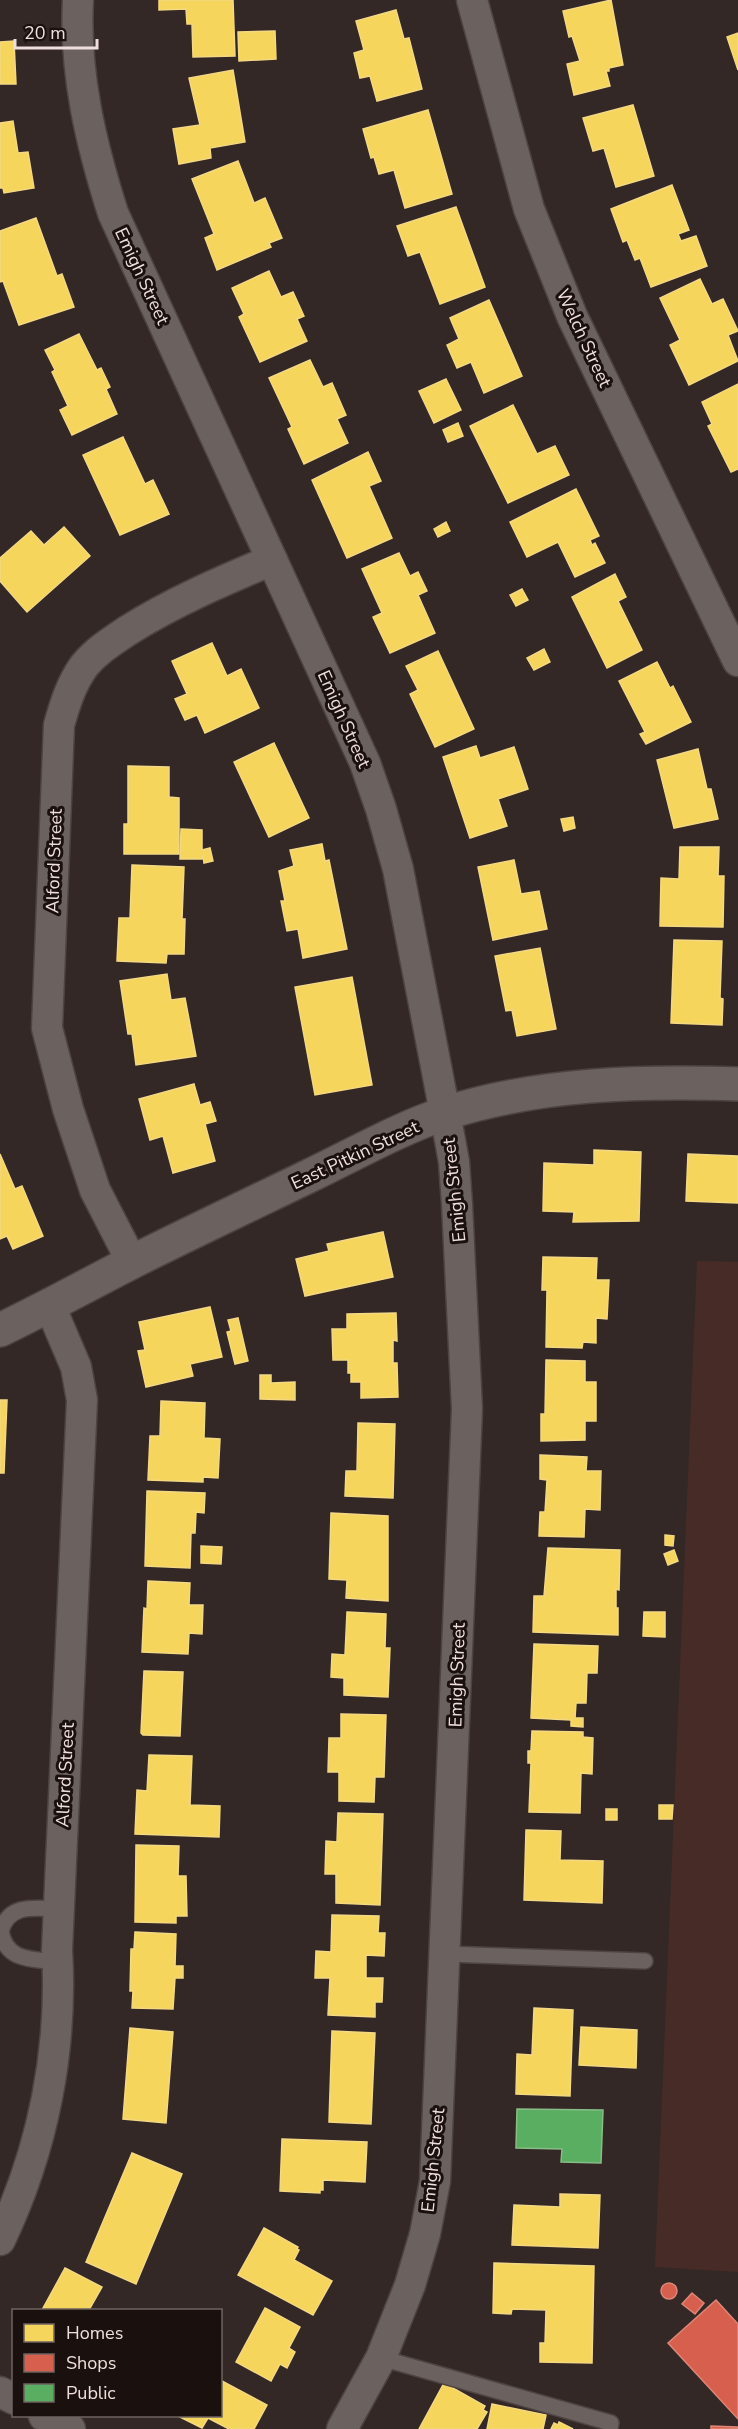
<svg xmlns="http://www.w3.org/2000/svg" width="738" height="2429" viewBox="0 0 738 2429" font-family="'Nunito Sans',sans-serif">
<rect width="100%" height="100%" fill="#342826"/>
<polygon fill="#462b27" points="697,1261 738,1262 738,2272 655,2267"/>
<g fill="#f6d55c" stroke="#f4d882" stroke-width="1.5">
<polygon points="159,0 233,0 235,56 193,57 192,24 187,24 186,9 159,10"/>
<polygon points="611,0 623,65 609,68 609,71 606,71 610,86 574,95 567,64 580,61 572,36 569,37 563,11"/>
<polygon points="396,10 404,39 409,38 422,89 377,101 370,76 360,78 354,53 364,50 356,21"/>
<polygon points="275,31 276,59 239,61 238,32"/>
<polygon points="738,33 738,70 727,37"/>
<polygon points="14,41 16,84 0,84 0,42"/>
<polygon points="233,70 245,142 210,148 211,158 179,164 173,129 200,125 189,78"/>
<polygon points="633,105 654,176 616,187 604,148 593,151 583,118"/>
<polygon points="428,110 452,194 405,208 394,170 379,174 374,157 371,158 363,129"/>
<polygon points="13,121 18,153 28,152 34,188 4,193 3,188 0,188 0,123"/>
<polygon points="238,161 254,203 265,198 282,238 269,243 271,247 217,270 205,238 214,234 192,179"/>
<polygon points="672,185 689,230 678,234 681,241 696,236 707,266 651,287 640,258 635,260 627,240 623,242 611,209"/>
<polygon points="456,207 485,287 440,304 420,252 408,256 397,226"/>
<polygon points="36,218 57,276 62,274 74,307 19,325 3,281 0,282 0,231"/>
<polygon points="269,271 281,297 293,292 304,316 297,319 307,341 260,362 239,317 244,314 232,288"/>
<polygon points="700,279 712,304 723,299 738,331 728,335 738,361 689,385 670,345 680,340 660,298"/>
<polygon points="489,300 522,376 484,393 471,362 457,368 447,345 459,339 450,318"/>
<polygon points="79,334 97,370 101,368 110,387 106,389 117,414 72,435 60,410 68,406 52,372 55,370 45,350"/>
<polygon points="310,360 323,387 332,383 346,415 337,419 348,443 304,464 288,429 292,427 269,378"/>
<polygon points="446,379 461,410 434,423 419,391"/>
<polygon points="738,384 738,469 731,472 708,426 712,424 702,402"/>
<polygon points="513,405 537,454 555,446 569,475 508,503 470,426"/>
<polygon points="458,423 463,436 448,442 443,430"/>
<polygon points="123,437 145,484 153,480 169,514 120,535 83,455"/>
<polygon points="368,452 381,481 369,486 392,538 347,558 312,480"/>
<polygon points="576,489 599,536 590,540 592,545 595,543 605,563 575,577 558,542 527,557 510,522"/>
<polygon points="446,522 450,531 438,537 434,529"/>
<polygon points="64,527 90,556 27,612 0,581 0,558 31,531 44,545"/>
<polygon points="399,553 410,576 418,572 427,591 418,595 435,633 390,653 373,617 382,613 362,569"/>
<polygon points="615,574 626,597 618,601 642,650 607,668 572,597"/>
<polygon points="522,589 528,600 516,606 510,595"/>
<polygon points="212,643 227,676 241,669 259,708 205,733 197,715 185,720 175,699 187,694 172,661"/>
<polygon points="544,649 550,662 534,670 527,658"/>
<polygon points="438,651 474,729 435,747 410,694 418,690 406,666"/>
<polygon points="657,662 670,688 673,686 691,722 646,744 640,734 645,732 619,681"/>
<polygon points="274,743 309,818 269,837 234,762"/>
<polygon points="476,746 480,758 514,747 528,789 498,799 507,826 470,838 443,757"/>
<polygon points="698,749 707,789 711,789 718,819 674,828 657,760"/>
<polygon points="128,766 169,767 169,797 179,798 179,854 124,854 124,824 128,824"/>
<polygon points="573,817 575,828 564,831 561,819"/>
<polygon points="181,829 202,830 202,850 210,848 213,861 204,863 203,855 202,859 180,859"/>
<polygon points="322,844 325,861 329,860 347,949 303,958 298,929 287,931 281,901 285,901 279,871 294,866 290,850"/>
<polygon points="680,847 719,847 718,876 724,876 723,927 660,926 661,878 679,879"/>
<polygon points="514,860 521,894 539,891 547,929 493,940 478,867"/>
<polygon points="132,865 184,867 182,919 185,919 184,954 167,954 166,963 117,961 119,918 130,918"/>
<polygon points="674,940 722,941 720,998 723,999 722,1025 671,1023"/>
<polygon points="540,948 556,1029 517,1036 512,1010 506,1011 495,956"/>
<polygon points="167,974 171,1000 185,998 196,1056 136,1065 132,1034 128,1034 120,981"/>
<polygon points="352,977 372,1085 315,1095 295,987"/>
<polygon points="194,1084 200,1105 210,1102 216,1121 205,1124 215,1161 173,1173 163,1136 150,1140 139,1099"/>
<polygon points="594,1150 641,1152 639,1221 573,1222 574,1212 543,1211 544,1163 594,1165"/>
<polygon points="0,1154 15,1189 22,1186 43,1236 13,1249 7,1236 0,1239"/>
<polygon points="688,1154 738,1156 738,1203 686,1201"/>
<polygon points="383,1232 393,1277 305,1296 296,1259 329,1251 327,1244"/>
<polygon points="543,1257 597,1258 596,1280 609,1280 607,1319 596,1318 596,1343 583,1342 582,1348 546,1347 547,1290 542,1290"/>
<polygon points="210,1307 222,1357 190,1364 193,1376 146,1387 138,1351 145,1350 139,1322"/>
<polygon points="396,1313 397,1341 393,1340 393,1363 397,1363 398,1397 361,1398 361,1382 351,1382 351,1373 348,1373 348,1360 333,1360 332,1329 347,1329 347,1314"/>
<polygon points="238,1318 248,1361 235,1364 227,1332 231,1331 228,1320"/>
<polygon points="546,1360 585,1361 585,1382 596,1382 596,1421 585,1421 585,1440 541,1441 541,1414 545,1414"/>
<polygon points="260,1375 271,1375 271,1383 295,1382 295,1400 260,1399"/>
<polygon points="0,1400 7,1400 4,1473 0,1473"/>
<polygon points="161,1401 205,1403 204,1438 220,1439 218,1478 203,1477 203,1482 148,1480 150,1436 160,1436"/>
<polygon points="358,1423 395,1424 393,1498 345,1496 346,1471 357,1471"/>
<polygon points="540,1455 587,1457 586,1471 601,1471 600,1510 585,1509 584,1537 539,1536 540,1512 545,1512 547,1480 540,1479"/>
<polygon points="147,1491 205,1493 204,1513 196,1512 195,1533 191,1533 190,1568 145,1566"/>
<polygon points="331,1513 388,1516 388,1601 346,1598 347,1580 329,1579"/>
<polygon points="665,1535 674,1536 673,1546 665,1545"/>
<polygon points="201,1546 222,1547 221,1564 201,1563"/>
<polygon points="548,1548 620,1550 619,1590 616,1589 616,1608 618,1608 618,1635 533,1632 534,1596 544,1596"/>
<polygon points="674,1550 678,1561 668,1565 664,1554"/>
<polygon points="148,1581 190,1583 189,1605 203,1605 202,1634 189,1633 188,1654 142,1652 144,1608 147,1609"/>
<polygon points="347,1612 386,1614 385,1648 390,1648 388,1697 344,1695 344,1678 331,1677 332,1654 345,1655"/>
<polygon points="644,1612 665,1612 665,1637 643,1636"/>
<polygon points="534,1644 598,1646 597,1673 587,1673 586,1703 576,1703 575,1718 583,1718 583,1727 571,1726 571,1720 531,1718"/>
<polygon points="144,1671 183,1672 180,1736 143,1735 141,1733"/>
<polygon points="341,1714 386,1715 384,1777 375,1777 374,1802 339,1801 339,1772 328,1772 329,1738 341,1738"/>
<polygon points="532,1731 583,1732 583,1737 593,1738 592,1774 581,1773 580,1813 529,1812 531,1763 528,1763 528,1751 531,1751"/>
<polygon points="149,1755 192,1756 190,1805 220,1806 219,1837 135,1834 137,1790 147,1791"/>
<polygon points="659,1805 673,1805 672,1819 659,1819"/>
<rect x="606" y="1809" width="11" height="11"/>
<polygon points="338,1813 383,1814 380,1905 336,1903 336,1874 325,1874 326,1841 337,1842"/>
<polygon points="526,1830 561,1831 560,1860 603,1861 602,1903 524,1900"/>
<polygon points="136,1845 179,1846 178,1876 186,1876 187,1916 176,1916 176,1923 135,1922"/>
<polygon points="332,1915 379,1916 378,1933 385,1933 384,1956 366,1955 366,1978 383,1978 382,2002 375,2002 375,2017 328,2015 330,1978 315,1978 316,1951 331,1952"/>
<polygon points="135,1932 176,1934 175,1966 183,1966 183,1978 175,1978 173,2009 132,2008 133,1991 130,1991 131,1949 134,1949"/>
<polygon points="534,2008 573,2010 570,2096 516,2094 517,2054 532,2055"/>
<polygon points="581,2027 637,2030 636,2068 579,2065"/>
<polygon points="130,2028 173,2032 166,2123 123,2119"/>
<polygon points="332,2031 375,2033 371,2124 329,2122"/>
<polygon points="282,2139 367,2142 365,2182 323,2180 323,2190 320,2190 320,2193 280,2191"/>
<polygon points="132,2153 182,2174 136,2284 86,2262"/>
<polygon points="560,2194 600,2195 598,2248 512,2245 514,2205 560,2207"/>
<polygon points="264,2228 298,2247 297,2249 299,2250 294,2260 332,2281 313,2315 238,2275"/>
<polygon points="494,2263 594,2266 592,2363 540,2362 540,2343 545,2343 546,2310 512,2309 511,2314 493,2313"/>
<polygon points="65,2268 102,2287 89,2310 42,2310"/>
<polygon points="265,2308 300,2327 289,2348 295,2352 287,2368 280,2364 271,2381 236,2362"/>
<polygon points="220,2380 267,2405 254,2429 229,2429 208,2418 202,2428 178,2416 220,2416"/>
<polygon points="444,2383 485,2406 483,2410 487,2412 477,2429 419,2429"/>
<polygon points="492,2404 546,2415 543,2429 487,2429"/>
<polygon points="559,2422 573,2429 551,2429 554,2423 558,2425"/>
</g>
<g fill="#d6604d" stroke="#de8678" stroke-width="1.5">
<circle cx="669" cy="2291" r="8"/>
<polygon points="692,2293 704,2303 695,2314 682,2304"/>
<polygon points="716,2300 738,2324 738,2419 668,2343"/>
<polygon points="711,2426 738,2427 738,2429 711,2429"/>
</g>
<polygon fill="#5aae61" stroke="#87bd86" stroke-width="1.5" points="517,2109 603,2110 601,2163 561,2162 562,2149 516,2148"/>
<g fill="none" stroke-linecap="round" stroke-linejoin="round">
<defs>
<g id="lane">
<polyline points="446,1954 645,1961"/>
<path d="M58 1962C33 1959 6 1962 1 1931 9 1903 35 1908 59 1909"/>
<polyline points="381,2358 611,2423 610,2429"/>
</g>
<g id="street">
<path d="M78 0C74 73 91 144 113 213L365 763 381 809 398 869 445 1113 454 1162 457 1204 467 1409 435 2181 425 2234 410 2285 381 2358 342 2429"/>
<polyline points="472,0 529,209 572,316 738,661"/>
<path d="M132 1262 95 1190 68 1109 47 1028 59 725C65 704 71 684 84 666 96 651 112 641 127 631 173 602 222 581 272 560"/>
<path d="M0 2240C43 2150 63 2049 57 1950L82 1400 76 1367 50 1306"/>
<polyline points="0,2392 14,2399"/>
<polyline points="44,2416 70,2429"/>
</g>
<path id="secondary" d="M0 1330C46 1308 89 1284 134 1261 192 1232 251 1204 309 1176 353 1155 400 1128 446 1113 541 1083 639 1081 738 1084"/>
</defs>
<use href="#lane" stroke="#4d4341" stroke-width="18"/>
<use href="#street" stroke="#4d4341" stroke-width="33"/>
<use href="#secondary" stroke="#4d4341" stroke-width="36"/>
<use href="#lane" stroke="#6b615f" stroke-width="15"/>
<use href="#street" stroke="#6b615f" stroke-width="30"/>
<use href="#secondary" stroke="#6b615f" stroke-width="33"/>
</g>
<g text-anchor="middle" stroke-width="6" stroke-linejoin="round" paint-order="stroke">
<g font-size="18" fill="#efdfdc" stroke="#1a100e">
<text transform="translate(142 276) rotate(65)" y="6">Emigh Street</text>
<text transform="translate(584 338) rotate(65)" y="6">Welch Street</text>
<text transform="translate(344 719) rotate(66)" y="6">Emigh Street</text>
<text transform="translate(54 861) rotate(-88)" y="6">Alford Street</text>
<text transform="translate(355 1155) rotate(-25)" y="6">East Pitkin Street</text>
<text transform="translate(454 1190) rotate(-96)" y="6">Emigh Street</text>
<text transform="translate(457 1675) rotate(-88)" y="6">Emigh Street</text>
<text transform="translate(65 1775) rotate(-87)" y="6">Alford Street</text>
<text transform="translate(433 2160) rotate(-84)" y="6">Emigh Street</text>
</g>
</g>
<rect x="12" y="2309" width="210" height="108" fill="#1a100e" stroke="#6f6360" stroke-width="1.5"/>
<rect x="24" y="2324" width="30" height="18" fill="#f6d55c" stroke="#6f6360" stroke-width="1.5"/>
<text x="66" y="2339" font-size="18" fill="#efdfdc">Homes</text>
<rect x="24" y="2354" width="30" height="18" fill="#d6604d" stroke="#6f6360" stroke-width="1.5"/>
<text x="66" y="2369" font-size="18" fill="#efdfdc">Shops</text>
<rect x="24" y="2384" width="30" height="18" fill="#5aae61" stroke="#6f6360" stroke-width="1.5"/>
<text x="66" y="2399" font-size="18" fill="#efdfdc">Public</text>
<path d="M15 39v9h82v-9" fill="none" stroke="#efdfdc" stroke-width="3"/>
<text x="24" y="39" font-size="18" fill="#efdfdc" stroke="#1a100e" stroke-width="4.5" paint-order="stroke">20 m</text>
</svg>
